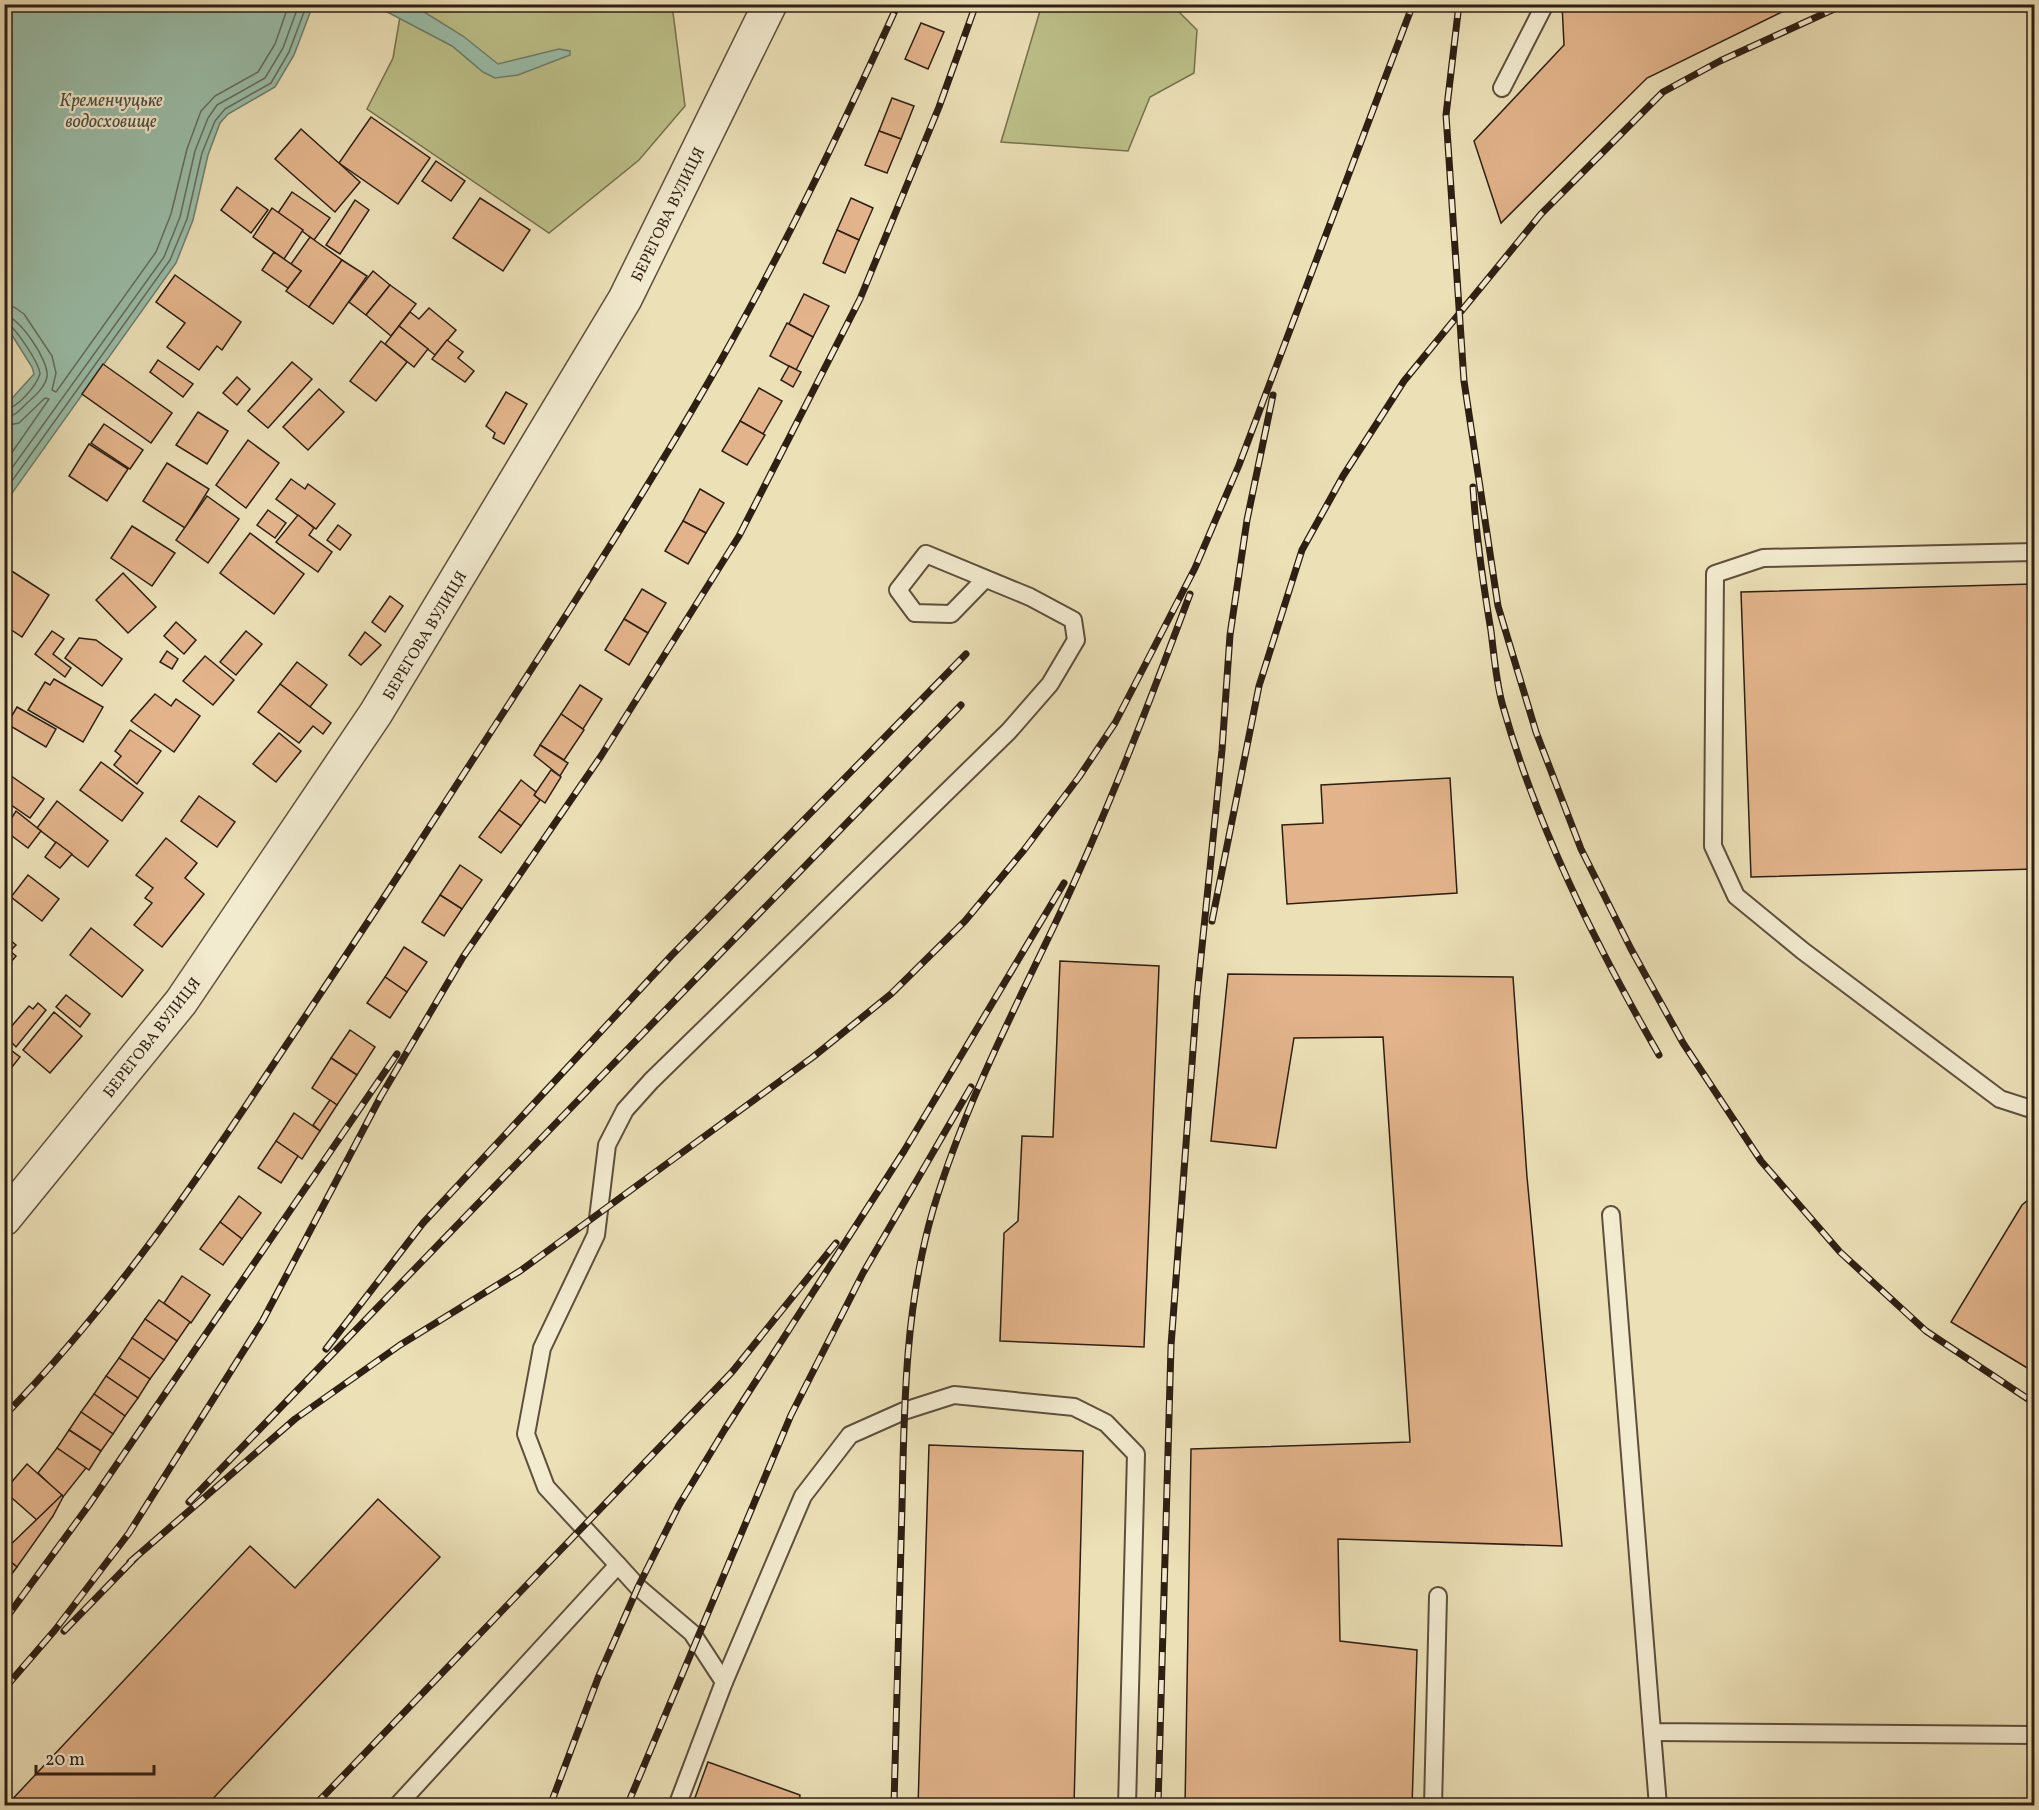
<svg xmlns="http://www.w3.org/2000/svg" width="2039" height="1810" viewBox="0 0 2039 1810" font-family="Vollkorn,serif">
<rect width="100%" height="100%" fill="#ece0b7"/>
<filter id="stains"><feTurbulence type="fractalNoise" baseFrequency=".00333" numOctaves="4"/><feColorMatrix values="0 0 0 0 .2 0 0 0 0 .09 0 0 0 0 .02 0 0 0 .5 -.17"/></filter>
<radialGradient id="worn" r=".72"><stop offset=".6" stop-color="#630" stop-opacity="0"/><stop offset="1" stop-color="#630" stop-opacity=".3"/></radialGradient>
<g fill="#bdc18a" stroke="#76704e" stroke-width="1.5">
<polygon points="1042,4 1172,5 1197,30 1194,73 1150,97 1128,151 1001,142"/>
<polygon points="402,5 672,5 685,106 639,160 549,233 367,109 393,58"/>
</g>
<g fill="#9abea9" stroke="#6f7e6d" stroke-width="1.5">
<polygon points="5,5 313,5 294,55 275,87 228,114 220,123 208,155 193,220 176,263 5,503 5,406 34,374 32,367 5,324"/>
<polygon points="374,5 413,5 463,36 498,64 559,49 570,51 570,55 518,75 495,78 483,72 452,46"/>
</g>
<g fill="none" stroke-linecap="round" stroke-linejoin="round">
<g stroke="#646e5e" stroke-width="1.5">
<polyline points="4,306 14,307 24,314 52,356 56,373 52,390 56,392 156,252 171,214 187,149 201,111 215,96 258,72 275,44 289,4"/>
<path d="M4 315C19 316 50 362 47 377 45 387 35 396 27 403 20 410 15 417 4 417"/>
<path d="M4 322C14 324 39 363 40 374 36 386 18 408 4 410"/>
<polyline points="4,426 19,423 45,398 49,399 4,464"/>
<polyline points="4,479 164,257 180,217 195,151 208,118 217,105 265,78 283,48 299,4"/>
<polyline points="4,492 170,260 187,219 202,153 215,121 225,109 271,83 289,52 307,4"/>
</g>
</g>
<g fill="#e3b48b" stroke="#2e1f13" stroke-width="1.5">
<polygon points="1562,4 1798,4 1647,78 1501,223 1474,141 1564,45"/>
<polygon points="921,23 944,32 928,69 905,59"/>
<polygon points="892,98 914,106 901,139 879,131"/>
<polygon points="371,117 430,158 398,204 339,163"/>
<polygon points="301,129 360,182 335,212 275,159"/>
<polygon points="879,131 901,139 887,173 865,165"/>
<polygon points="436,161 465,181 451,201 422,181"/>
<polygon points="237,187 268,210 251,233 221,210"/>
<polygon points="292,192 330,218 314,240 278,213"/>
<polygon points="480,198 530,230 503,271 453,238"/>
<polygon points="851,198 873,208 859,240 837,230"/>
<polygon points="355,200 369,210 340,254 326,245"/>
<polygon points="272,208 303,230 284,259 253,237"/>
<polygon points="837,230 859,240 845,273 823,263"/>
<polygon points="310,237 342,260 309,307 286,291 301,271 291,264"/>
<polygon points="274,252 301,271 288,288 262,270"/>
<polygon points="342,260 367,276 333,324 309,307"/>
<polygon points="373,271 390,285 366,315 349,302"/>
<polygon points="175,275 241,322 222,350 217,346 199,370 167,347 185,323 156,302"/>
<polygon points="390,285 416,304 391,336 366,315"/>
<polygon points="804,294 829,306 813,337 789,324"/>
<polygon points="429,308 456,330 435,355 399,326 410,312 419,319"/>
<polygon points="787,323 813,337 796,370 770,356"/>
<polygon points="399,326 428,349 414,367 385,344"/>
<polygon points="447,340 463,352 458,358 474,371 465,382 432,359"/>
<polygon points="381,341 407,362 376,401 350,381"/>
<polygon points="158,360 193,384 183,397 150,372"/>
<polygon points="292,362 312,379 268,428 248,411"/>
<polygon points="103,364 172,413 151,443 82,394"/>
<polygon points="789,366 801,372 793,387 781,380"/>
<polygon points="237,377 250,389 237,405 223,393"/>
<polygon points="759,388 782,401 763,434 740,421"/>
<polygon points="319,389 344,412 308,450 283,427"/>
<polygon points="506,392 527,404 504,444 493,438 495,433 486,426"/>
<polygon points="198,412 228,431 207,464 176,445"/>
<polygon points="740,421 765,435 747,465 722,451"/>
<polygon points="104,424 143,450 130,469 91,443"/>
<polygon points="248,440 279,463 246,508 216,485"/>
<polygon points="89,444 128,469 107,501 69,476"/>
<polygon points="167,463 209,489 185,528 143,501"/>
<polygon points="291,479 305,489 308,484 335,504 316,529 276,499"/>
<polygon points="700,489 724,503 706,533 683,521"/>
<polygon points="207,496 239,519 208,563 176,540"/>
<polygon points="268,510 286,523 275,538 257,525"/>
<polygon points="298,515 314,528 309,535 332,552 318,572 276,542"/>
<polygon points="683,521 706,533 688,564 665,551"/>
<polygon points="338,525 351,535 340,550 327,540"/>
<polygon points="132,526 175,553 152,586 111,558"/>
<polygon points="250,533 304,574 274,614 220,573"/>
<polygon points="7,568 49,595 22,637 4,625 4,572"/>
<polygon points="123,573 156,607 128,633 96,600"/>
<polygon points="2034,584 2034,869 1751,877 1741,592"/>
<polygon points="642,589 666,603 648,633 624,619"/>
<polygon points="390,596 403,606 385,632 372,622"/>
<polygon points="624,619 648,633 629,665 605,650"/>
<polygon points="176,622 196,640 184,654 164,636"/>
<polygon points="52,631 64,639 53,654 71,668 65,677 35,654"/>
<polygon points="246,631 262,644 236,675 220,662"/>
<polygon points="365,632 381,645 361,665 349,655"/>
<polygon points="79,638 96,640 122,659 102,686 65,658"/>
<polygon points="167,651 178,659 172,669 160,662"/>
<polygon points="205,656 234,680 213,705 183,681"/>
<polygon points="297,662 327,685 310,707 280,684"/>
<polygon points="54,679 103,707 83,742 28,710 45,682 50,685"/>
<polygon points="280,684 331,723 323,734 313,726 299,743 258,712"/>
<polygon points="580,685 602,699 583,729 561,714"/>
<polygon points="155,694 171,706 176,699 200,716 174,752 131,721"/>
<polygon points="17,707 56,729 46,747 7,724"/>
<polygon points="561,714 584,730 564,760 540,745"/>
<polygon points="130,730 161,751 137,784 114,765 121,756 115,751"/>
<polygon points="279,733 301,751 276,782 253,764"/>
<polygon points="540,745 568,763 560,776 534,755"/>
<polygon points="101,762 143,793 122,821 80,790"/>
<polygon points="551,770 561,777 545,803 534,795"/>
<polygon points="4,771 44,799 30,818 4,800"/>
<polygon points="1450,778 1457,893 1287,904 1282,825 1323,823 1321,785"/>
<polygon points="521,780 536,792 534,795 540,800 521,826 499,810"/>
<polygon points="199,796 235,822 217,847 181,821"/>
<polygon points="57,801 108,841 88,867 37,828"/>
<polygon points="499,810 521,826 501,853 479,837"/>
<polygon points="16,811 41,831 28,848 4,830"/>
<polygon points="166,838 197,863 185,878 204,894 162,947 134,925 152,903 145,898 153,888 136,875"/>
<polygon points="56,842 72,854 60,868 45,857"/>
<polygon points="460,865 482,880 462,909 440,895"/>
<polygon points="28,875 59,899 42,921 11,897"/>
<polygon points="440,895 462,909 444,936 422,922"/>
<polygon points="91,928 143,970 122,997 70,955"/>
<polygon points="4,935 16,945 10,951 16,956 4,970"/>
<polygon points="404,947 427,962 407,992 385,977"/>
<polygon points="1060,961 1159,966 1144,1347 1000,1341 1004,1233 1018,1221 1022,1136 1053,1137"/>
<polygon points="1228,974 1513,977 1527,1177 1562,1546 1338,1539 1340,1641 1417,1650 1412,1806 1185,1806 1191,1449 1410,1442 1383,1037 1294,1038 1276,1148 1211,1141"/>
<polygon points="385,977 407,992 390,1018 367,1003"/>
<polygon points="66,995 90,1014 80,1027 56,1007"/>
<polygon points="38,1003 46,1010 16,1047 4,1035 29,1006 33,1009"/>
<polygon points="54,1012 82,1036 50,1073 23,1050"/>
<polygon points="350,1030 375,1047 357,1075 331,1058"/>
<polygon points="4,1045 20,1057 4,1077"/>
<polygon points="331,1058 357,1075 337,1105 312,1088"/>
<polygon points="330,1100 337,1105 320,1131 313,1125"/>
<polygon points="294,1113 320,1131 302,1159 276,1141"/>
<polygon points="276,1141 298,1156 281,1183 258,1168"/>
<polygon points="2034,1195 2034,1372 1951,1322 2022,1205"/>
<polygon points="239,1196 261,1213 242,1239 220,1222"/>
<polygon points="220,1222 242,1239 223,1265 200,1249"/>
<polygon points="182,1276 210,1295 191,1323 164,1303"/>
<polygon points="159,1300 190,1322 177,1341 145,1319"/>
<polygon points="145,1319 177,1341 164,1360 132,1338"/>
<polygon points="132,1338 164,1360 150,1379 119,1358"/>
<polygon points="119,1358 150,1379 138,1398 106,1376"/>
<polygon points="106,1376 138,1398 125,1416 94,1394"/>
<polygon points="94,1394 125,1416 113,1434 81,1412"/>
<polygon points="81,1412 113,1434 101,1451 69,1430"/>
<polygon points="69,1430 101,1451 89,1470 57,1448"/>
<polygon points="929,1445 1083,1451 1074,1806 918,1806"/>
<polygon points="57,1448 86,1468 63,1497 38,1473"/>
<polygon points="27,1464 62,1495 38,1521 4,1491"/>
<polygon points="62,1495 63,1497 53,1516 17,1567 4,1556 4,1551"/>
<polygon points="378,1499 440,1557 206,1806 6,1806 250,1546 295,1588"/>
<polygon points="4,1556 17,1567 4,1584"/>
<polygon points="708,1762 800,1795 799,1806 692,1806"/>
</g>
<g fill="none" stroke-linecap="round" stroke-linejoin="round">
<defs>
<g id="service">
<polyline points="1502,88 1545,4"/>
<polyline points="2034,552 1763,558 1715,574 1713,846 1736,896 1803,951 2000,1099 2034,1110"/>
<polyline points="1611,1215 1652,1732 2034,1735"/>
<polyline points="618,1565 546,1487 526,1434 542,1348 596,1235 607,1145 625,1110 651,1081 1009,731 1050,684 1076,640 1073,620 1030,597 926,554 898,590 915,613 951,614 985,579"/>
<polyline points="1652,1732 1658,1806"/>
<polyline points="397,1806 618,1565 638,1587 692,1633 724,1682"/>
<polyline points="677,1806 724,1682 803,1496 850,1435 904,1411 954,1395 1074,1407 1106,1423 1136,1454 1127,1806"/>
<polyline points="1433,1806 1438,1596"/>
</g>
<polyline id="minor" points="4,1219 181,1002 376,713 625,299 770,4"/>
</defs>
<use href="#service" stroke="#5e4f3c" stroke-width="20"/>
<use href="#minor" stroke="#5e4f3c" stroke-width="36"/>
<use href="#service" stroke="#f3ebd0" stroke-width="16"/>
<use href="#minor" stroke="#f3ebd0" stroke-width="33"/>
<defs>
<g id="rail">
<polyline points="1459,4 1446,115 1464,381 1498,606 1536,732 1581,849 1631,949 1683,1043 1761,1161 1840,1252 1926,1331 2034,1403"/>
<path d="M1473 487C1476 536 1483 583 1491 631 1494 655 1496 680 1502 703 1537 828 1595 943 1659 1055"/>
<polyline points="1212,921 1259,686 1302,550 1343,476 1404,381 1541,214 1663,92 1720,61 1845,4"/>
<polyline points="326,1349 423,1223 671,956 966,654"/>
<path d="M4 1416C103 1315 183 1201 261 1083 312 1006 364 929 414 851 512 698 614 546 705 388 777 264 839 134 898 4"/>
<polyline points="189,1502 961,705"/>
<polyline points="130,1562 295,1419 400,1345 520,1271 813,1057 891,994 965,921 1024,850 1079,777 1115,723 1195,568 1239,465 1413,4"/>
<polyline points="4,1621 89,1505 397,1054"/>
<polyline points="64,1631 135,1558"/>
<polyline points="4,1689 55,1630 129,1533 263,1320 381,1096 463,957 601,756 739,536 860,299 939,107 976,4"/>
<polyline points="314,1806 732,1372 836,1243"/>
<polyline points="550,1806 598,1678 638,1587 679,1505 725,1429 904,1151 1064,883"/>
<polyline points="627,1806 791,1415 863,1273 971,1087"/>
<path d="M894 1806C896 1706 899 1606 902 1507 904 1407 905 1306 933 1210 963 1110 1010 1018 1055 924 1106 816 1148 706 1190 594"/>
<polyline points="1158,1806 1171,1346 1197,996 1222,750 1230,635 1247,520 1273,395"/>
</g>
</defs>
<use href="#rail" stroke="#2e1f13" stroke-width="7"/>
<use href="#rail" stroke="#f3ebd0" stroke-width="4.5" stroke-dasharray="14" stroke-linecap="butt"/>
</g>
<g text-anchor="middle" stroke-width="4.5" stroke-linejoin="round" paint-order="stroke">
<g font-size="16" fill="#2e1f13" stroke="#f3ebd0">
<text transform="translate(667 214) rotate(-64)" y="6">БЕРЕГОВА ВУЛИЦЯ</text>
<text transform="translate(424 635) rotate(-59)" y="6">БЕРЕГОВА ВУЛИЦЯ</text>
<text transform="translate(151 1037) rotate(-52)" y="6">БЕРЕГОВА ВУЛИЦЯ</text>
</g>
<g font-size="18" font-style="italic" fill="#4e4f40" stroke="#f3ebd0">
<text x="111" y="106">Кременчуцьке<tspan x="111" dy="21">водосховище</tspan></text>
</g>
</g>
<rect width="2039" height="1810" fill="none" stroke="#ece0b7" stroke-width="24"/>
<rect x="6" y="6" width="2027" height="1798" fill="none" stroke="#2e1f13" stroke-width="3"/>
<rect x="12" y="12" width="2015" height="1786" fill="none" stroke="#2e1f13" stroke-width="1.5"/>
<path d="M36 1765v9h118v-9" fill="none" stroke="#2e1f13" stroke-width="3"/>
<text x="45" y="1765" font-size="18" fill="#2e1f13" stroke="#f3ebd0" stroke-width="4.5" paint-order="stroke">20 m</text>
<rect width="100%" height="100%" filter="url(#stains)"/>
<rect width="100%" height="100%" fill="url(#worn)"/>
</svg>
